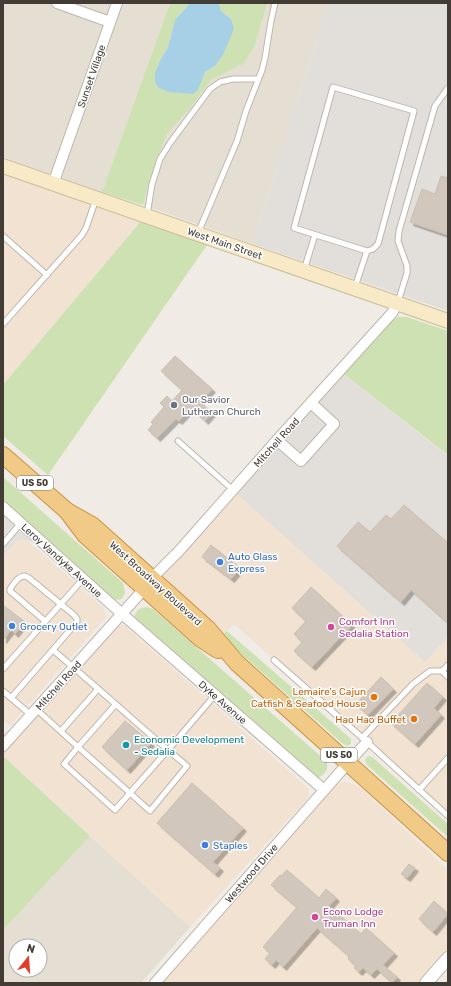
<svg xmlns="http://www.w3.org/2000/svg" width="451" height="986" viewBox="0 0 451 986" font-family="Rubik,sans-serif">
<defs>
<filter id="shadow"><feDropShadow dx="3.5" dy="3.5" stdDeviation="0" flood-color="#0004"/></filter>
</defs>
<rect width="100%" height="100%" fill="#f0ece5"/>
<g fill="#e4ded3" fill-rule="evenodd">
<polygon points="3,3 170,3 102,192 3,157"/>
<polygon points="267,3 328,3 253,244 143,205 150,177 167,134 191,107 211,80 243,64 254,48 266,8"/>
<path d="M90 836 190 927 141 983H3V930ZM16 946H40V970H16Z"/>
</g>
<g fill="#f1e2d2">
<polygon points="3,172 142,220 3,385"/>
<polygon points="236,492 425,662 448,637 448,814 234,624 221,636 161,579 164,573"/>
<polygon points="3,519 104,608 106,616 102,622 10,726 3,720"/>
<polygon points="124,625 309,789 308,798 190,927 3,756 3,753 115,626"/>
<polygon points="343,782 353,784 362,789 448,870 448,949 417,983 158,983 335,785"/>
</g>
<g fill="#e2deda">
<polygon points="328,3 448,3 448,311 253,244"/>
<polygon points="344,374 447,455 448,454 448,637 425,662 236,493"/>
</g>
<g fill="#cee1b2">
<polygon points="170,3 190,3 175,20 168,47 162,57 201,80 205,72 215,66 231,19 221,11 219,3 267,3 266,8 254,48 243,64 211,80 191,107 167,134 150,177 143,205 102,192"/>
<polygon points="142,220 207,245 48,475 3,436 3,385"/>
<polygon points="398,317 407,317 448,331 448,455 344,374 392,321"/>
<polygon points="3,477 123,583 125,593 122,599 114,600 3,504"/>
<path d="M147 607 153 609 326 761C329 770 326 773 318 778L310 776 134 619C135 610 139 608 147 607Z"/>
<polygon points="227,631 351,739 351,744 347,746 342,743 221,636"/>
<polygon points="3,756 90,836 3,930"/>
<polygon points="368,756 372,757 448,824 448,837 366,764 365,760"/>
</g>
<polygon fill="#e2dfdd" points="3,514 35,543 24,539 19,540 16,542 3,555 3,535 6,526"/>
<polygon fill="#a7d0e7" points="190,3 219,3 221,11 231,19 234,29 223,55 215,66 205,72 198,90 193,94 169,92 159,88 155,82 155,73 162,57 168,47 175,20"/>
<g fill="#d1c7bc" stroke="#cbbfb0" filter="url(#shadow)">
<polygon points="441,176 448,178 448,235 410,222 422,189 435,194"/>
<polygon points="175,356 212,389 200,402 212,413 205,421 191,408 179,421 176,419 157,438 148,430 153,424 151,422 164,407 160,403 167,396 172,401 182,390 161,371"/>
<polygon points="404,505 448,543 448,623 411,590 401,602 337,546 358,522 370,532 386,515 391,519"/>
<polygon points="211,545 240,568 231,579 202,557"/>
<polygon points="311,587 352,625 312,667 294,651 302,642 294,634 306,621 292,608"/>
<polygon points="3,605 25,622 15,634 11,630 3,640"/>
<polygon points="381,677 393,689 368,715 356,704"/>
<polygon points="427,683 443,697 434,708 441,715 415,744 391,723"/>
<polygon points="125,721 151,743 127,770 102,747"/>
<polygon points="192,783 243,828 213,862 220,868 215,874 157,823"/>
<polygon points="409,864 415,868 407,878 401,874"/>
<polygon points="287,870 319,898 326,889 336,898 329,906 361,934 366,928 394,953 383,965 397,977 392,983 377,969 371,975 363,968 359,972 354,968 356,966 348,959 349,956 317,928 283,967 276,960 272,965 265,959 270,953 263,947 297,907 271,885 280,875 281,876"/>
<polygon points="434,901 448,914 433,932 419,919"/>
</g>
<g fill="none" stroke-linecap="round" stroke-linejoin="round">
<defs>
<g id="service">
<polyline points="147,215 152,184 160,159 170,143 210,89 220,82 233,79 258,79"/>
<polyline points="198,233 237,141 246,111 262,70 265,58 271,21 275,3"/>
<polyline points="3,236 47,275"/>
<polyline points="304,270 315,235"/>
<polyline points="355,287 367,251 373,249 378,244 414,111 333,87 294,228 367,251"/>
<polyline points="398,302 407,273 407,266 398,241 399,231 435,106 448,88"/>
<polyline points="3,324 82,235 86,228 96,199"/>
<polyline points="178,441 233,490"/>
<polyline points="3,544 21,523"/>
<path d="M53 650C92 683 130 717 168 750L130 793 78 747 116 704"/>
<polyline points="274,660 367,742 448,816"/>
<polyline points="448,665 442,671 448,677"/>
<polyline points="3,669 83,579"/>
<polyline points="3,691 31,715"/>
<path d="M11 698 77 622V619L74 615 29 578C21 572 15 582 10 589V591L45 621"/>
<polyline points="36,709 78,747 64,764 115,810 130,793 150,811 187,766 168,750 215,695"/>
<polyline points="61,731 98,689"/>
<polyline points="362,738 413,684 430,671 442,671"/>
<polyline points="419,790 448,758"/>
</g>
<g id="minor">
<polyline points="57,3 110,22"/>
<polyline points="53,184 117,3"/>
<polyline points="277,440 301,461 334,424 311,403"/>
<polyline points="3,507 121,613 324,790"/>
<polyline points="152,578 179,551 277,440 392,313 398,303"/>
<polyline points="3,746 145,588"/>
<polyline points="155,983 348,763 367,742"/>
</g>
<polyline id="tertiary" points="426,983 448,958"/>
<polyline id="secondary" points="3,166 448,321"/>
<g id="trunk">
<polyline points="3,455 67,511 85,535 201,639 218,650"/>
<polyline points="67,511 92,525 208,629 237,663 448,853"/>
</g>
</defs>
<use href="#service" stroke="#beb6ac" stroke-width="7"/>
<use href="#minor" stroke="#beb6ac" stroke-width="12"/>
<use href="#tertiary" stroke="#beb6ac" stroke-width="14"/>
<use href="#secondary" stroke="#cbbc99" stroke-width="16"/>
<use href="#trunk" stroke="#cb9344" stroke-width="18"/>
<use href="#service" stroke="#fff" stroke-width="5"/>
<use href="#minor" stroke="#fff" stroke-width="10"/>
<use href="#tertiary" stroke="#fff" stroke-width="12"/>
<use href="#secondary" stroke="#f8eac7" stroke-width="14"/>
<use href="#trunk" stroke="#f0ca86" stroke-width="16"/>
</g>
<circle fill="#6b7280" stroke="#fff" stroke-width="1.5" cx="174" cy="405" r="4"/>
<g fill="#3f7fe0" stroke="#fff" stroke-width="1.5">
<circle cx="220" cy="562" r="4"/>
<circle cx="12" cy="626" r="4"/>
<circle cx="205" cy="845" r="4"/>
</g>
<g fill="#d1479c" stroke="#fff" stroke-width="1.5">
<circle cx="331" cy="627" r="4"/>
<circle cx="315" cy="917" r="4"/>
</g>
<g fill="#e8710a" stroke="#fff" stroke-width="1.5">
<circle cx="374" cy="697" r="4"/>
<circle cx="414" cy="719" r="4"/>
</g>
<circle fill="#0f9aa8" stroke="#fff" stroke-width="1.5" cx="126" cy="745" r="4"/>
<g text-anchor="middle" stroke-width="3" stroke-linejoin="round" paint-order="stroke">
<g fill="#fff" stroke="#7b7672" stroke-width="1">
<rect x="17" y="476" width="36" height="14" rx="3"/>
<rect x="321" y="748" width="36" height="14" rx="3"/>
</g>
<g font-size="9" font-weight="bold" fill="#423c35">
<text x="35" y="486">US 50</text>
<text x="339" y="758">US 50</text>
</g>
<g font-size="10" fill="#423c35" stroke="#fff">
<text transform="translate(91 76) rotate(-71)" y="4">Sunset Village</text>
<text transform="translate(225 243) rotate(19)" y="4">West Main Street</text>
<text transform="translate(276 442) rotate(-48)" y="4">Mitchell Road</text>
<text transform="translate(62 560) rotate(42)" y="4">Leroy Vandyke Avenue</text>
<text transform="translate(156 583) rotate(42)" y="4">West Broadway Boulevard</text>
<text transform="translate(58 685) rotate(-48)" y="4">Mitchell Road</text>
<text transform="translate(223 702) rotate(41)" y="4">Dyke Avenue</text>
<text transform="translate(251 873) rotate(-49)" y="4">Westwood Drive</text>
</g>
<g font-size="10" fill="#5b616d" stroke="#fff" text-anchor="start">
<text x="182" y="403">Our Savior<tspan x="182" dy="12">Lutheran Church</tspan></text>
</g>
<g font-size="10" fill="#366cbe" stroke="#fff" text-anchor="start">
<text x="228" y="560">Auto Glass<tspan x="228" dy="12">Express</tspan></text>
<text x="20" y="630">Grocery Outlet</text>
<text x="213" y="849">Staples</text>
</g>
<g font-size="10" fill="#b23c85" stroke="#fff" text-anchor="start">
<text x="339" y="625">Comfort Inn<tspan x="339" dy="12">Sedalia Station</tspan></text>
<text x="323" y="915">Econo Lodge<tspan x="323" dy="12">Truman Inn</tspan></text>
</g>
<g font-size="10" fill="#c56008" stroke="#fff" text-anchor="end">
<text x="366" y="695">Lemaire's Cajun<tspan x="366" dy="12">Catfish &amp; Seafood House</tspan></text>
<text x="406" y="723">Hao Hao Buffet</text>
</g>
<g font-size="10" fill="#0d838f" stroke="#fff" text-anchor="start">
<text x="134" y="743">Economic Development<tspan x="134" dy="12">- Sedalia</tspan></text>
</g>
</g>
<rect width="451" height="986" fill="none" stroke="#423c35" stroke-width="8"/>
<g transform="translate(28 958) rotate(17)"><circle r="19" fill="#ffffff" stroke="#b3b1ae"/>
<path d="M0-3L7 15L0 10L-7 15Z" fill="#e23d2a"/>
<text y="-6" font-size="11" font-weight="bold" text-anchor="middle" fill="#423c35">N</text>
</g>
</svg>
